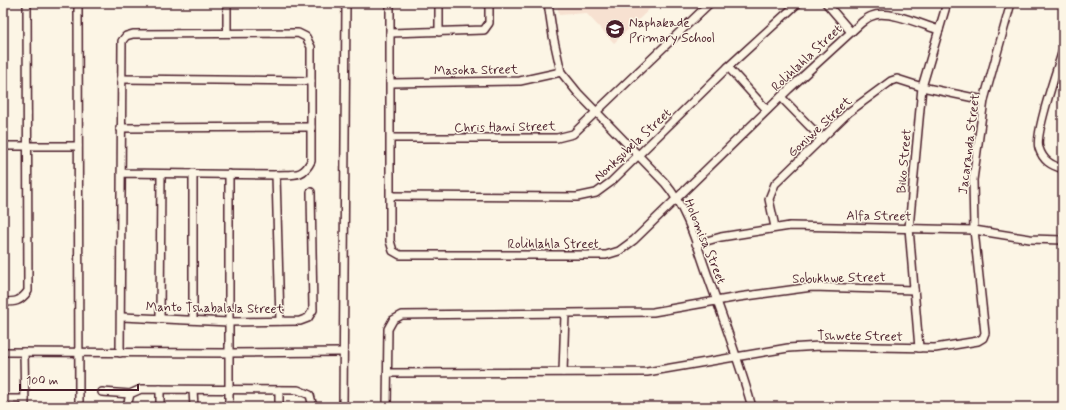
<svg xmlns="http://www.w3.org/2000/svg" width="1066" height="410" viewBox="0 0 1066 410" font-family="Mynerve,sans-serif">
<rect width="100%" height="100%" fill="#fcf5e5"/>
<filter id="ink" filterUnits="userSpaceOnUse"><feTurbulence type="fractalNoise" baseFrequency=".025" numOctaves="2"/><feDisplacementMap in="SourceGraphic" scale="8" xChannelSelector="R" yChannelSelector="G"/><feConvolveMatrix kernelMatrix="1 2 1 2 8 2 1 2 1" color-interpolation-filters="sRGB"/></filter>
<g filter="url(#ink)">
<polygon fill="#f7e1d1" points="557,3 656,3 614,43 586,13 559,15"/>
<g fill="none" stroke-linecap="round" stroke-linejoin="round">
<defs>
<g id="street">
<polyline points="78,3 79,407"/>
<path d="M390 3V241L393 251 400 255H606L619 251 634 240 789 89 861 23C865 20 868 17 872 16 887 9 923 25 939 30"/>
<path d="M548 3 553 36 561 72 578 93 665 183C688 210 698 249 710 282 725 323 740 365 752 407"/>
<polyline points="826,3 851,32"/>
<polyline points="439,32 439,3"/>
<polyline points="227,33 227,3"/>
<polyline points="390,33 484,30 489,23 489,3"/>
<path d="M1063 50C1058 67 1034 135 1039 148 1043 161 1051 165 1063 169"/>
<polyline points="728,67 767,110"/>
<polyline points="121,79 311,81"/>
<polyline points="391,83 520,81 561,72"/>
<polyline points="781,97 822,139"/>
<polyline points="120,128 311,127"/>
<polyline points="392,138 557,138 573,134 710,3"/>
<polyline points="3,146 78,146"/>
<polyline points="193,173 193,319"/>
<polyline points="276,175 280,321"/>
<polyline points="391,196 577,197 596,193 611,182 728,67 798,3"/>
<polyline points="775,227 769,199 775,184 849,112 891,81 897,79 922,87 984,100"/>
<polyline points="696,244 721,237 790,226 974,230 1030,239 1063,240"/>
<path d="M3 302C15 302 20 302 28 291L27 3"/>
<polyline points="122,317 229,322 300,321 308,318 313,310 311,192"/>
<polyline points="160,319 161,174"/>
<polyline points="919,348 909,228 922,87 947,3"/>
<polyline points="3,352 229,353 342,352"/>
<polyline points="24,352 25,407"/>
<path d="M120 353 122 41 126 36 133 34 298 33 306 37 311 47V161C303 178 293 174 276 175L121 173"/>
<polyline points="563,372 565,314"/>
<polyline points="388,373 647,372 788,348 820,346 935,348 978,341 983,338 985,333 974,230 973,180 984,100 1011,3"/>
<polyline points="160,389 160,407"/>
<polyline points="193,390 194,407"/>
<polyline points="102,392 130,394"/>
<polyline points="3,399 25,399"/>
<polyline points="127,407 130,394 141,389 298,390 310,395 313,407"/>
<polyline points="229,407 229,174"/>
<polyline points="279,407 279,390"/>
<polyline points="343,407 346,3"/>
<polyline points="387,407 388,329 393,320 402,315 653,312 739,297 812,287 914,290"/>
</g>
</defs>
<use href="#street" stroke="#4a1f2b" stroke-width="10"/>
<use href="#street" stroke="#fcf5e5" stroke-width="7"/>
</g>
</g>
<defs>
<symbol id="school-disc" viewBox="-11 -11 22 22"><circle r="9.5" fill="#4a1f2b" stroke="#fcf5e5"/><path d="M0-5L7-2L0 1L-7-2ZM-4 1L0 2.5L4 1V4Q0 6-4 4Z" fill="#fff"/></symbol>
</defs>
<g fill-rule="evenodd">
<use href="#school-disc" x="604" y="18" width="22" height="22"/>
</g>
<g text-anchor="middle" stroke-width="3" stroke-linejoin="round" paint-order="stroke">
<g font-size="13" fill="#4a1f2b" stroke="#fcf5e5" text-anchor="start">
<text x="629" y="27">Naphakade<tspan x="629" dy="15">Primary School</tspan></text>
</g>
<g font-size="13" fill="#4a1f2b" stroke="#fcf5e5">
<text transform="translate(806 57) rotate(-43)" y="5">Rolihlahla Street</text>
<text transform="translate(476 69) rotate(-1)" y="5">Masoka Street</text>
<text transform="translate(505 126) rotate(-1)" y="5">Chris Hani Street</text>
<text transform="translate(819 126) rotate(-43)" y="5">Goniwe Street</text>
<text transform="translate(632 144) rotate(-43)" y="5">Nonkqubela Street</text>
<text transform="translate(968 144) rotate(-83)" y="5">Jacaranda Street</text>
<text transform="translate(903 161) rotate(-85)" y="5">Biko Street</text>
<text transform="translate(879 215) rotate(1)" y="5">Alfa Street</text>
<text transform="translate(706 241) rotate(68)" y="5">Holomisa Street</text>
<text x="553" y="248">Rolihlahla Street</text>
<text transform="translate(839 277) rotate(-1)" y="5">Sobukhwe Street</text>
<text transform="translate(215 307) rotate(1)" y="5">Manto Tshabalala Street</text>
<text transform="translate(860 335) rotate(1)" y="5">Tshwete Street</text>
</g>
</g>
<rect width="1066" height="410" fill="none" stroke="#fcf5e5" stroke-width="16"/>
<rect x="8" y="8" width="1050" height="394" fill="none" stroke="#4a1f2b" stroke-width="1.5" filter="url(#ink)"/>
<path d="M20 384v6h118v-6" fill="none" stroke="#4a1f2b" stroke-width="2"/>
<text x="26" y="384" font-size="12" fill="#4a1f2b" stroke="#fcf5e5" stroke-width="3" paint-order="stroke">100 m</text>
</svg>
